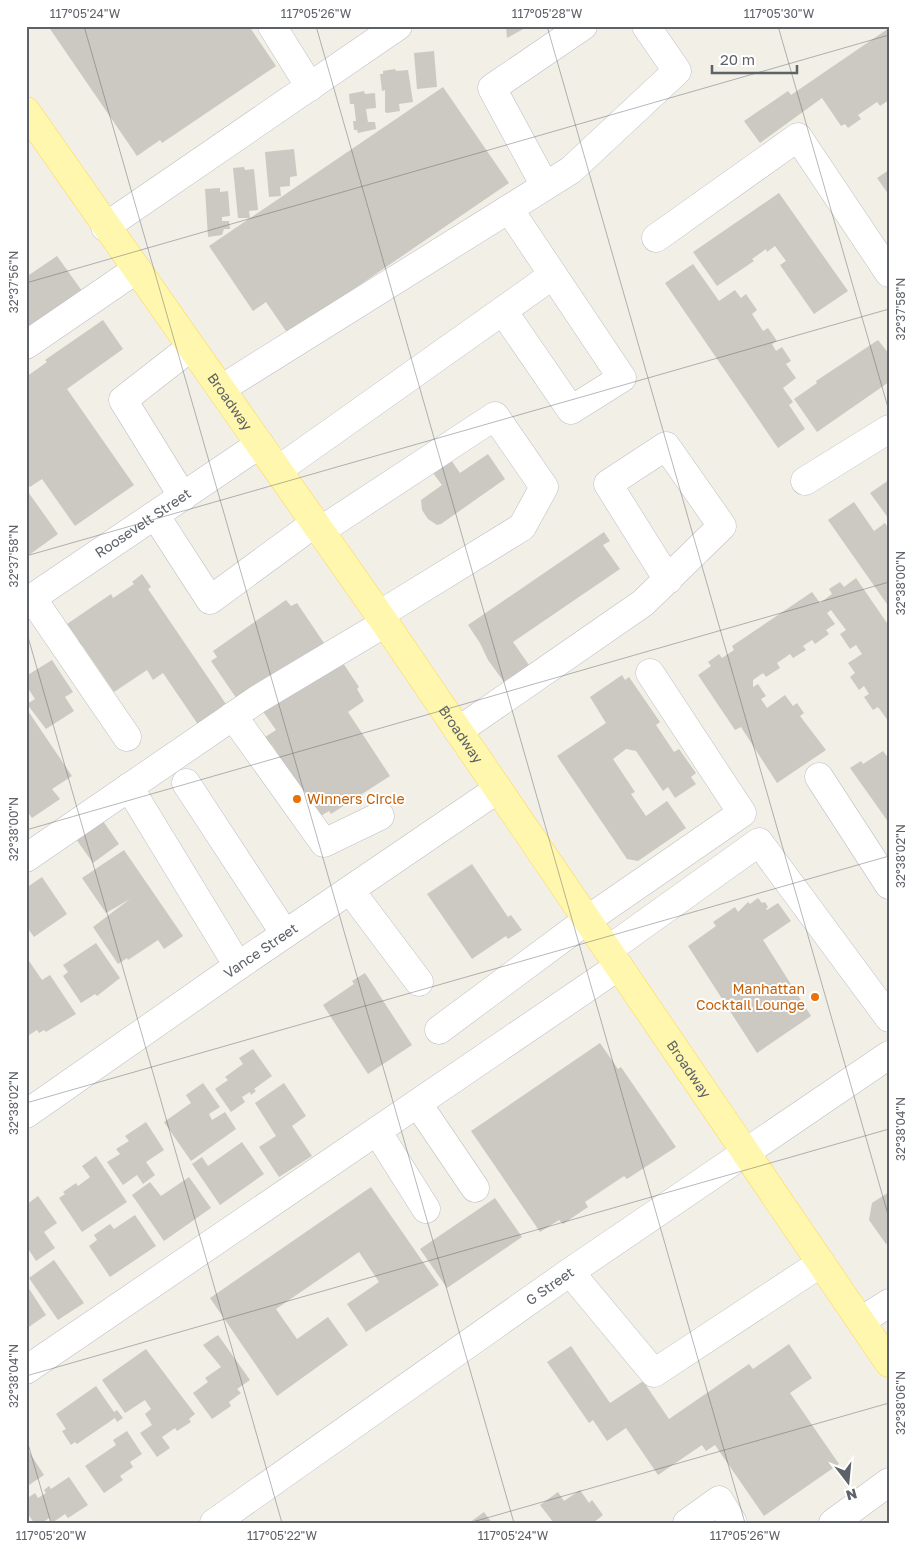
<svg xmlns="http://www.w3.org/2000/svg" width="915" height="1549" viewBox="0 0 915 1549" font-family="'Golos Text',sans-serif">
<rect width="100%" height="100%" fill="#f1efe6"/>
<g fill="#ccc9c3">
<polygon points="48,26 249,26 276,66 162,143 160,140 137,156"/>
<polygon points="506,26 527,26 527,27 507,38"/>
<polygon points="889,28 889,100 880,106 877,102 858,115 861,119 848,128 845,124 841,126 822,98 760,143 744,121 788,91 791,95"/>
<polygon points="434,51 437,87 417,89 414,53"/>
<polygon points="395,69 396,71 408,70 413,102 399,104 400,111 387,113 385,112 385,90 382,91 380,74 383,74 383,71"/>
<polygon points="443,87 509,183 288,334 266,302 253,311 209,246"/>
<polygon points="364,91 365,94 375,93 376,108 366,109 368,122 375,122 376,129 358,133 357,130 354,130 353,121 356,121 354,104 350,104 349,94"/>
<polygon points="294,149 297,176 290,177 290,186 280,187 281,196 269,197 265,152"/>
<polygon points="244,167 245,170 254,169 258,210 249,211 250,218 238,218 233,168"/>
<polygon points="889,170 889,195 877,178"/>
<polygon points="220,188 220,192 228,191 230,216 222,217 222,221 229,221 230,229 224,229 222,235 208,237 205,189"/>
<polygon points="779,193 848,291 814,314 780,265 786,261 775,246 767,252 766,249 752,259 754,261 717,286 693,252"/>
<polygon points="57,256 87,298 26,339 26,277"/>
<polygon points="693,264 719,301 735,290 741,298 746,294 757,310 752,314 763,331 768,328 777,341 772,344 776,351 782,347 791,361 786,364 796,378 783,388 793,402 789,405 805,429 778,448 665,283"/>
<polygon points="103,320 123,349 67,389 134,485 75,526 42,479 30,487 26,482 26,377 47,362 45,360"/>
<polygon points="878,340 889,354 889,382 817,432 794,399 817,383 816,381"/>
<polygon points="488,454 505,479 441,524 437,525 428,519 422,510 421,500 442,485 433,473 451,460 460,473"/>
<polygon points="889,480 889,519 870,493"/>
<polygon points="26,489 58,534 29,555 26,551"/>
<polygon points="854,502 874,531 885,523 889,529 889,607 828,520"/>
<polygon points="604,532 610,541 603,545 620,569 513,642 529,665 513,678 512,676 504,682 488,660 480,643 468,625"/>
<polygon points="142,574 151,587 148,589 228,707 199,726 163,673 153,680 147,670 114,692 82,645 79,647 75,641 78,639 67,624 111,594 113,598 134,584 132,582"/>
<polygon points="856,578 889,626 889,722 878,707 873,710 864,697 869,694 864,686 859,690 850,677 855,673 848,663 862,654 856,645 850,649 840,634 846,630 831,610 827,613 835,624 826,630 829,634 815,644 812,640 803,646 806,650 793,658 790,654 777,663 780,668 766,677 763,673 753,680 753,687 758,684 766,696 761,699 767,708 785,695 793,706 797,703 804,713 800,716 826,750 777,783 741,727 735,730 698,675 711,666 708,662 719,654 722,658 734,650 732,646 812,592 820,603 832,594 829,589 840,582 844,587"/>
<polygon points="286,600 291,606 297,603 326,646 241,705 211,661 217,657 213,651"/>
<polygon points="52,660 73,692 65,697 74,711 46,729 27,704 35,699 26,685 26,676"/>
<polygon points="341,660 359,687 357,689 364,701 348,712 390,776 331,814 329,811 319,817 272,745 269,746 265,737 276,730 262,710"/>
<polygon points="622,675 625,680 629,677 660,722 656,725 674,752 679,749 696,773 691,777 696,784 675,798 668,787 663,791 636,751 626,749 613,759 635,792 631,794 646,816 667,801 686,828 638,861 627,859 557,756 606,723 590,697"/>
<polygon points="26,708 72,776 52,789 60,799 32,818 26,810"/>
<polygon points="883,751 889,759 889,823 850,768 861,761 863,764"/>
<polygon points="103,821 119,844 93,863 76,839"/>
<polygon points="124,850 183,936 164,949 158,940 128,960 127,958 118,964 93,927 130,899 106,913 82,878"/>
<polygon points="472,864 508,917 511,915 522,930 508,939 506,936 472,959 427,894"/>
<polygon points="42,877 67,914 34,937 26,926 26,888"/>
<polygon points="758,898 762,903 765,902 768,907 766,909 767,910 778,903 791,921 763,940 811,1016 757,1053 688,946 716,926 713,922 735,907 738,912 748,902 750,904"/>
<polygon points="96,943 120,978 97,996 95,994 81,1003 63,976 68,972 63,965"/>
<polygon points="29,961 42,980 50,975 76,1014 46,1032 44,1030 39,1033 37,1030 26,1037 26,964"/>
<polygon points="365,973 412,1045 368,1074 323,1005 354,984 352,981"/>
<polygon points="600,1043 618,1069 621,1067 676,1147 627,1179 624,1176 585,1202 588,1207 563,1224 559,1220 540,1232 471,1131"/>
<polygon points="253,1049 272,1076 254,1089 256,1091 251,1095 250,1092 242,1097 245,1102 231,1112 215,1089 228,1080 225,1077 243,1064 239,1058"/>
<polygon points="203,1083 220,1107 209,1114 212,1120 225,1112 236,1129 191,1161 164,1122 191,1103 186,1095"/>
<polygon points="284,1083 306,1116 292,1126 312,1156 279,1177 259,1147 276,1136 255,1103"/>
<polygon points="146,1122 164,1150 146,1162 155,1175 143,1184 137,1175 123,1185 107,1162 120,1154 116,1149 129,1141 125,1136"/>
<polygon points="242,1142 264,1174 220,1205 192,1164 202,1157 208,1166"/>
<polygon points="96,1156 127,1202 82,1232 59,1198 65,1194 63,1192 76,1183 78,1186 90,1177 82,1166"/>
<polygon points="189,1177 211,1208 164,1241 132,1195 150,1182 161,1196"/>
<polygon points="371,1187 439,1285 366,1332 347,1304 379,1282 359,1252 276,1309 297,1339 328,1317 348,1345 277,1396 210,1298"/>
<polygon points="889,1192 889,1242 886,1244 869,1220 872,1203"/>
<polygon points="38,1196 57,1223 44,1232 55,1248 36,1261 29,1250 26,1252 26,1205"/>
<polygon points="495,1198 522,1237 447,1288 420,1249"/>
<polygon points="135,1215 156,1246 110,1277 89,1246 97,1240 94,1235 110,1224 114,1229"/>
<polygon points="54,1260 84,1303 58,1320 29,1278"/>
<polygon points="28,1287 46,1315 26,1329 26,1289"/>
<polygon points="218,1335 250,1380 237,1389 241,1393 229,1402 231,1406 212,1419 193,1393 208,1382 205,1378 221,1367 203,1345"/>
<polygon points="789,1344 812,1378 790,1393 839,1464 764,1516 715,1445 706,1451 702,1445 658,1475 626,1428 607,1441 593,1420 589,1423 547,1362 571,1346 610,1403 643,1381 669,1419 749,1364 753,1369"/>
<polygon points="146,1349 195,1414 189,1419 191,1422 177,1431 175,1428 162,1437 170,1448 157,1457 140,1433 152,1425 145,1414 151,1409 145,1400 125,1413 102,1380"/>
<polygon points="96,1386 114,1412 117,1410 123,1418 117,1422 115,1418 77,1444 75,1442 71,1445 62,1431 66,1429 56,1414"/>
<polygon points="127,1431 142,1454 130,1462 133,1467 120,1476 123,1480 104,1493 85,1466 116,1445 113,1440"/>
<polygon points="26,1447 44,1475 26,1487"/>
<polygon points="69,1477 88,1505 68,1518 65,1514 52,1523 49,1518 42,1523 34,1523 26,1511 26,1499 35,1493 38,1498 46,1493 44,1490 49,1486 51,1489"/>
<polygon points="580,1490 589,1503 592,1500 603,1515 593,1523 554,1523 540,1505 558,1492 564,1501"/>
<polygon points="484,1512 492,1523 469,1523"/>
</g>
<g fill="none" stroke-linecap="round" stroke-linejoin="round">
<defs>
<g id="minor">
<polyline points="272,26 310,87"/>
<polyline points="545,186 492,88 583,26"/>
<polyline points="105,227 398,26"/>
<polyline points="656,238 798,137 889,273"/>
<polyline points="503,311 571,410 622,378 509,209"/>
<polyline points="26,345 137,269"/>
<polyline points="221,389 571,170 677,71 646,26"/>
<polyline points="278,470 553,275"/>
<polyline points="805,481 889,429"/>
<polyline points="183,497 123,400 191,347"/>
<polyline points="155,515 210,600 315,523"/>
<polyline points="320,531 495,416 544,487 522,527 379,615"/>
<polyline points="32,598 127,737"/>
<path id="s1" d="M26 602 260 444"/>
<polyline points="233,716 324,843 380,816"/>
<polyline points="458,731 643,603 722,526 666,446 608,484 668,580"/>
<polyline points="819,777 889,885"/>
<polyline points="186,783 285,934"/>
<polyline points="129,787 238,966"/>
<polyline points="26,858 258,699 385,623"/>
<polyline points="350,890 419,982"/>
<polyline points="608,950 759,842 889,1018"/>
<polyline points="439,1030 587,920 742,813 650,673"/>
<polyline points="418,1104 475,1188"/>
<path id="s2" d="M26 1114 238 966 498 789"/>
<polyline points="377,1131 426,1209"/>
<polyline points="570,1272 654,1373 821,1263"/>
<polyline points="861,1321 889,1303"/>
<polyline points="26,1370 619,966"/>
<path id="s3" d="M214 1523 570 1272 889 1055"/>
<polyline points="687,1523 719,1500 733,1523"/>
<polyline points="833,1523 889,1482"/>
</g>
<g id="major">
<path id="s4" d="M26 111 385 623 889 1363"/>
</g>
</defs>
<use href="#minor" stroke="#bebfc6" stroke-width="29"/>
<use href="#major" stroke="#fed953" stroke-width="29"/>
<use href="#minor" stroke="#fff" stroke-width="28"/>
<use href="#major" stroke="#fff7ad" stroke-width="28"/>
</g>
<path fill="none" stroke="#5d6168" stroke-width="1" stroke-opacity="0.45" d="M84 26 514 1523M316 26 745 1523M547 26 889 1218M778 26 889 411M26 283 889 35M26 556 889 309M26 630 282 1523M26 830 889 582M26 1103 889 856M26 1376 889 1129M26 1437 51 1523M469 1523 889 1403"/>
<g fill="#e8710a" stroke="#fff" stroke-width="2">
<circle cx="297" cy="799" r="5"/>
<circle cx="815" cy="997" r="5"/>
</g>
<g text-anchor="middle" stroke-width="4" stroke-linejoin="round" paint-order="stroke">
<g font-size="14" fill="#5d6168" stroke="#fff">
<text dy="5" stroke="none"><textPath href="#s4" startOffset="355">Broadway</textPath></text>
<text dy="5" stroke="none"><textPath href="#s1" startOffset="141">Roosevelt Street</textPath></text>
<text dy="5" stroke="none"><textPath href="#s4" startOffset="760">Broadway</textPath></text>
<text dy="5" stroke="none"><textPath href="#s2" startOffset="286">Vance Street</textPath></text>
<text dy="5" stroke="none"><textPath href="#s4" startOffset="1165">Broadway</textPath></text>
<text dy="5" stroke="none"><textPath href="#s3" startOffset="411">G Street</textPath></text>
</g>
<g font-size="14" fill="#c56008" stroke="#fff" text-anchor="start">
<text x="307" y="804">Winners Circle</text>
<text x="805" y="994" text-anchor="end">Manhattan<tspan x="805" dy="16">Cocktail Lounge</tspan></text>
</g>
</g>
<rect width="915" height="1549" fill="none" stroke="#ffffff" stroke-width="55"/>
<g transform="translate(848 1482) rotate(164)" stroke="#ffffff" stroke-width="4" paint-order="stroke">
<path d="M0-4L9 19L0 12L-9 19Z" fill="#5d6168"/>
<text y="-8" font-size="14" font-weight="bold" text-anchor="middle" fill="#5d6168">N</text>
</g>
<path d="M712 65v8h85v-8" fill="none" stroke="#5d6168" stroke-width="2.5"/>
<text x="720" y="65" font-size="15" fill="#5d6168" stroke="#ffffff" stroke-width="4" paint-order="stroke">20 m</text>
<rect x="28" y="28" width="860" height="1494" fill="none" stroke="#5d6168" stroke-width="2"/>
<g font-size="12" text-anchor="middle" fill="#5d6168">
<text x="85" y="18">117°05'24"W</text>
<text x="316" y="18">117°05'26"W</text>
<text x="547" y="18">117°05'28"W</text>
<text x="779" y="18">117°05'30"W</text>
<text transform="translate(14 282) rotate(-90)" y="4">32°37'56"N</text>
<text transform="translate(901 309) rotate(-90)" y="4">32°37'58"N</text>
<text transform="translate(14 556) rotate(-90)" y="4">32°37'58"N</text>
<text transform="translate(901 583) rotate(-90)" y="4">32°38'00"N</text>
<text transform="translate(14 829) rotate(-90)" y="4">32°38'00"N</text>
<text transform="translate(901 856) rotate(-90)" y="4">32°38'02"N</text>
<text transform="translate(14 1103) rotate(-90)" y="4">32°38'02"N</text>
<text transform="translate(901 1129) rotate(-90)" y="4">32°38'04"N</text>
<text transform="translate(14 1376) rotate(-90)" y="4">32°38'04"N</text>
<text transform="translate(901 1403) rotate(-90)" y="4">32°38'06"N</text>
<text x="51" y="1540">117°05'20"W</text>
<text x="282" y="1540">117°05'22"W</text>
<text x="513" y="1540">117°05'24"W</text>
<text x="745" y="1540">117°05'26"W</text>
</g>
</svg>
